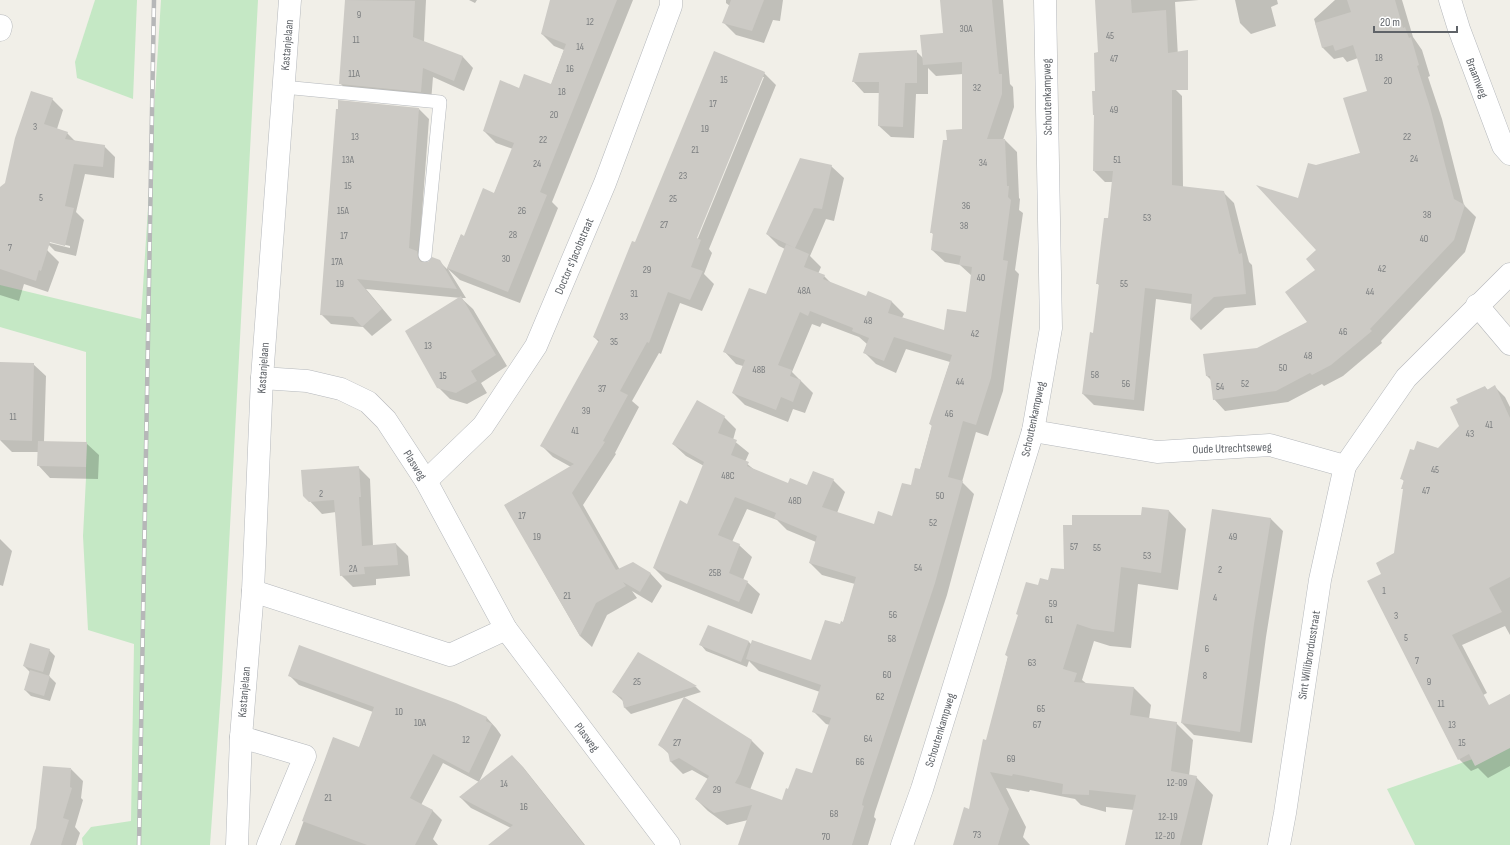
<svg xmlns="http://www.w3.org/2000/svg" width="1510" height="845" viewBox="0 0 1510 845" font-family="'Sofia Sans Condensed',sans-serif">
<rect width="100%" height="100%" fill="#f1efe8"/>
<g fill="#c5e8c5">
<polygon points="95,0 137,0 133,99 77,78 75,62"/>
<polygon points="161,0 258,0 222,677 210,845 83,845 82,838 91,827 131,821 134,644 88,630 83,536 86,478 86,352 0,327 0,285 141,319"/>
<polygon points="1510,746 1510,845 1415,845 1387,789"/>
</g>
<g fill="#0003" fill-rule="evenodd">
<polygon points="347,0 426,0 424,42 463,57 473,68 464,91 433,77 431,102 351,95 341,84"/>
<polygon points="469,0 477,0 475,3"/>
<polygon points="551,0 633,0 552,202 558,208 520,303 460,280 448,269 466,298 461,298 473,309 507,366 481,383 487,393 467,404 450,399 438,387 461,298 366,289 392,320 372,336 363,327 331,324 321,314 419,109 429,119 419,254 427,262 439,261 447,269 461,235 465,237 494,194 513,149 496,143 484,131 519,89 551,85 564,50 554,46 542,34"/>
<polygon points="726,0 783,0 780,21 773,20 764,43 736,35 724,23 730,6 726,3"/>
<polygon points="941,0 1003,0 1010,84 1013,87 1014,107 1003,140 1005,140 1017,152 1019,198 1020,199 1019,210 1023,213 1015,270 1019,274 1003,391 988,436 976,432 962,482 974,494 947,595 875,812 874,817 876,819 868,845 739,845 748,820 727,825 708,811 696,799 708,779 692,770 683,774 671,762 670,755 659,744 752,741 764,753 750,790 783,801 789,790 813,774 830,725 826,724 814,712 820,692 759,671 749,661 747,667 706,651 701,645 749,642 752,645 812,661 843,623 855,584 822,575 810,563 816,542 787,530 777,520 747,509 732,542 739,545 752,557 743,580 747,582 760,594 752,614 666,580 654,568 688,505 704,466 686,456 673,444 724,417 736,429 733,440 749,453 745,462 757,472 788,484 807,486 833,480 845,492 837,513 874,525 892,518 911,487 920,470 932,426 930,424 950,362 906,349 896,373 876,364 864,352 867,344 859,337 822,323 820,327 812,324 792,372 813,393 805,413 793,409 788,422 745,405 733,393 743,366 736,364 724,351 766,296 785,249 779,246 767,234 831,166 844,178 834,221 826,219 810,256 821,267 818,274 824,276 832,284 866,298 892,302 904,314 902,318 945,332 967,313 972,276 960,265 945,262 932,250 934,235 931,232 948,141 963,130 963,74 936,76 928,68 928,94 916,94 914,138 891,137 879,126 880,93 864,93 853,81 916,51 923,58 944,34"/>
<polygon points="1096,0 1199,0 1175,2 1178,57 1171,85 1182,96 1183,187 1223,192 1234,203 1249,262 1252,265 1256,305 1225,308 1201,330 1191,320 1192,304 1156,299 1144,411 1094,405 1083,394 1094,334 1100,286 1097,283 1109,219 1113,182 1105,182 1094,171 1099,53"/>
<polygon points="1235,0 1277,0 1278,4 1271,7 1276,26 1251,34 1240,23"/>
<polygon points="1335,0 1402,0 1413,37 1422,50 1430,76 1428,77 1442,119 1464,205 1476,217 1465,252 1381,341 1382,343 1343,376 1324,386 1322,384 1288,402 1225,411 1214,399 1211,380 1207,376 1308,322 1318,250 1299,200 1316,166 1361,153 1368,91 1358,58 1347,62 1343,57 1334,59 1323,48 1314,19"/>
<path d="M764 73 776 85 709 249 712 253 704 274 714 284 702 311 680 303 661 354 659 353 632 401 639 407 615 453 616 454 583 505 620 570 633 563 651 574 662 586 652 603 632 591 637 598 607 615 592 647 580 636 505 505 571 467 553 457 542 446 599 342 594 337 636 243ZM762 77H764L696 243H694Z"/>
<polygon points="52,99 63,110 57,129 67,133 76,142 104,146 115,157 114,178 85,174 76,212 84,220 76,256 55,251 46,242 70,248 70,246 44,240 0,193 0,188 6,184"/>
<polygon points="0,233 47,250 59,262 48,292 24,284 19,301 0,295"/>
<polygon points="33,364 46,376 44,442 86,443 99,455 98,479 50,478 38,465 38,452 12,452 0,440 0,415"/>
<polygon points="1485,387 1488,390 1495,387 1505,397 1510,407 1510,635 1505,626 1462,645 1487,693 1442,717 1383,574 1395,554 1404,490 1402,488 1404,481 1401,478 1439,450 1460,427"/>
<polygon points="358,467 370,479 373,546 396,544 408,556 410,576 376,579 376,585 353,587 341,575 336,512 322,514 304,495"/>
<polygon points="1169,511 1186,529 1178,590 1138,584 1131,648 1110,646 1094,641 1082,680 1087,684 1134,688 1151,705 1149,719 1176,723 1193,740 1189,776 1196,777 1213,795 1202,845 1126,845 1134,810 1106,807 1106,812 1081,805 1075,799 1030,790 1029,792 1006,788 1026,827 1023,837 1030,845 954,845 970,810 1008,657 1006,655 1039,586 1049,581 1065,570 1073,526"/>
<polygon points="1213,511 1271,519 1283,531 1266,637 1252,743 1194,735 1182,723"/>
<polygon points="0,539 12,551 3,586 0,585"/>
<polygon points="49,650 55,656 49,676 56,683 50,701 31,696 25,690 30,672 24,666"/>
<polygon points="638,654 696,687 701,692 631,714 625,708 623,701 613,692"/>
<polygon points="289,675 487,718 496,728 501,735 479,782 443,763 421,805 432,810 442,820 433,839 438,845 295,845 334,738 359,748 373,712 299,685"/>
<polygon points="1510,719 1510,766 1488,778 1478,768 1471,771 1459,759"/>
<polygon points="512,756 523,767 585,845 498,845 511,828 471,808 460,797"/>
<polygon points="71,769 83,781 81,798 83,800 75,827 80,833 76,845 34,845"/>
</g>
<g fill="#cccac5">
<polygon points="345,0 415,1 413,37 463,56 454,81 423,68 421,92 339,84"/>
<polygon points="550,0 617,0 540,192 547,195 508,292 447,268 461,234 464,236 483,188 494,193 514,143 483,131 500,80 519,88 524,74 551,84 566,44 541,34"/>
<polygon points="731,0 764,0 752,31 722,23"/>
<polygon points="940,0 992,0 999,74 1002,74 1002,94 987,139 1005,139 1007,186 1009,186 1008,197 1011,200 1003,260 1008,261 991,378 976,425 963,421 948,477 963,481 935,583 863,800 862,805 864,806 852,845 738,845 752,805 714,813 695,799 709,776 679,758 670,762 668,752 658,745 684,697 752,740 740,774 735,783 782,800 786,788 788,789 796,768 812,773 831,718 812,712 821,685 746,659 752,640 811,660 825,620 840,624 841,621 843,622 856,577 809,563 817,536 774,518 776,513 735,497 718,535 740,544 729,573 748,581 739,602 653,568 680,500 687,504 704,462 672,444 697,400 725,416 718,433 737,440 731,455 749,462 747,466 788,483 790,478 807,485 813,471 834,479 822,507 874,524 878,511 892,516 902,483 911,485 915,468 920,469 932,425 929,424 952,355 894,337 884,361 863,353 869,338 852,331 853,328 810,311 808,316 800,312 778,365 792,370 790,376 801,380 793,402 781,397 776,410 732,393 745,360 723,352 749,288 766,294 786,244 795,248 766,234 800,158 832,165 822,209 814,208 795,248 809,254 804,267 825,275 823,279 866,296 868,291 892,301 888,313 944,330 947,309 966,312 972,267 959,265 961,256 931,250 933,233 930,233 943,140 947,140 946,130 962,129 962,62 923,65 920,35 943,33"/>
<polygon points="1095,0 1131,0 1132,13 1166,10 1168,53 1188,50 1188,90 1172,90 1172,185 1224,191 1239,254 1242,253 1246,294 1214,297 1190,320 1192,294 1145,288 1134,400 1082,394 1090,332 1093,333 1099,284 1096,284 1104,218 1108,218 1113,171 1093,171 1094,115 1093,115 1092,91 1095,91 1094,53 1098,52"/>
<polygon points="1347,0 1395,0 1403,28 1405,27 1409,38 1411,37 1419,65 1417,66 1430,107 1454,199 1465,205 1454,240 1370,329 1372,331 1331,365 1312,375 1310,373 1276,391 1213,400 1210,376 1206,376 1203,354 1257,348 1307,322 1285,292 1315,270 1306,259 1316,250 1256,185 1298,198 1308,163 1316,165 1360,153 1343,98 1367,91 1353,45 1335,51 1333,45 1322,48 1315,23 1351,12"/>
<polygon points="917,50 917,83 905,83 903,127 878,126 879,82 852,82 859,53"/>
<polygon points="714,51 765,72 697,238 701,240 691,267 703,271 690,300 668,292 649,343 647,342 620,391 628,395 603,441 605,442 572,493 616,570 633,562 651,573 640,592 623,582 626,586 596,603 580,636 504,505 574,464 540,446 599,340 593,337 603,313 632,241 635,242"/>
<polygon points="31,91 53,98 44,124 68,132 65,139 105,145 103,167 74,164 65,206 74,208 65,246 50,242 41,271 39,270 36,281 0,269 0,187 5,183 15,138"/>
<polygon points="338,100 419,108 409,248 417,251 418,258 421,262 428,262 432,257 440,260 457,289 357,279 382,309 362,327 353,317 320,315 336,109 338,109"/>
<polygon points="461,296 496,355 471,371 477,381 456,393 437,388 405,331"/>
<polygon points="0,362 34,363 32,441 0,440"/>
<polygon points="1495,385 1510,418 1510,577 1489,588 1502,612 1452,635 1489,705 1510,694 1510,748 1475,766 1469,754 1458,760 1367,581 1381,574 1376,563 1394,553 1403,489 1401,489 1404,480 1400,479 1410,449 1414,450 1417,441 1438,448 1459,426 1450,407 1458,403 1456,399 1485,386 1487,390"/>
<polygon points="38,441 87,442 86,467 37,466"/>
<polygon points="359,466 361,497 359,497 362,546 396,543 398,565 364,567 365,574 340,576 334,500 309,502 303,496 301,470"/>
<polygon points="1142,507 1169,510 1161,573 1121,567 1114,632 1092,629 1077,624 1063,669 1077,673 1074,682 1134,687 1130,715 1177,722 1171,771 1197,776 1180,845 1125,845 1136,795 1089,790 1089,795 1062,794 1063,784 1013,774 1012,776 990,772 1009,809 998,845 953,845 964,807 969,809 983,739 986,740 1008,656 1005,655 1018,615 1016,614 1026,582 1038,585 1040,578 1048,580 1051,568 1064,569 1063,525 1072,525 1072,515 1141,515"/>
<polygon points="1212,509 1271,518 1254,624 1240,732 1181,723"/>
<polygon points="708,625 749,641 741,662 699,645"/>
<polygon points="30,643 50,649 43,672 23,666"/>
<polygon points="299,645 456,703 487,717 486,721 492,724 469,773 433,754 410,798 433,810 415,845 367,845 302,821 333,737 359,747 374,707 288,676"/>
<polygon points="638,652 697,686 624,708 622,698 612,692"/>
<polygon points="30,670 50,676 44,696 24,690"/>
<polygon points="512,755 521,765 584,845 488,845 513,825 459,797"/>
<polygon points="43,766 71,768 70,787 72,788 63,818 69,820 61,845 30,845 36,828"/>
</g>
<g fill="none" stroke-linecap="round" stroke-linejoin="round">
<defs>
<polyline id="lane" points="283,87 440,102 425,255"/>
<g id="street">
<polyline points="1450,0 1459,29 1503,146 1510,154"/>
<polyline points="0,30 1,26"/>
<polyline points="1477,305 1510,344"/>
<polyline points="262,378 307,381 341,389 368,402 386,420 426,481 506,629 669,845"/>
<polyline points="1033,431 1157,452 1270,445 1345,466 1406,378 1510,274"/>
<polyline points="426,481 483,426 536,346 605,183 671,6 671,0"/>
<polyline points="253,591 450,655 506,629"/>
<polyline points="241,737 305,756 268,845"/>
<polyline points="237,845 241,737 253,591 262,378 290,0"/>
<polyline points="902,845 922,789 1033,431 1051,328 1045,0"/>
<polyline points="1279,845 1285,813 1320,580 1345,466"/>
</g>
</defs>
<use href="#lane" stroke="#b5b8bc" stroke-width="14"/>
<use href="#street" stroke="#b5b8bc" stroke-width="23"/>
<use href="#lane" stroke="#fff" stroke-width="13"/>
<use href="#street" stroke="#fff" stroke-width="22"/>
<defs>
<polyline id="rail" points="139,845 154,0"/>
</defs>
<use href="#rail" stroke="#b6b7b8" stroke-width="4.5"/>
<use href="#rail" stroke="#fff" stroke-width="3" stroke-dasharray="9" stroke-linecap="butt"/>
</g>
<g text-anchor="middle" stroke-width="3" stroke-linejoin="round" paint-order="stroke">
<g font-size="10" fill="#7a7d7f">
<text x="359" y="18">9</text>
<text x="590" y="25">12</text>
<text x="966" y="32">30A</text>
<text x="1110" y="39">45</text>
<text x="356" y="43">11</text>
<text x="580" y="50">14</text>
<text x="1379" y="61">18</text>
<text x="1114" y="62">47</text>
<text x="570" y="72">16</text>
<text x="354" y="77">11A</text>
<text x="724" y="83">15</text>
<text x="1388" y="84">20</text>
<text x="977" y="91">32</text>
<text x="562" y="95">18</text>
<text x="713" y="107">17</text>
<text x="1114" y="113">49</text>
<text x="554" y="118">20</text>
<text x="35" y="130">3</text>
<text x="705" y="132">19</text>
<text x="355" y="140">13</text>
<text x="1407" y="140">22</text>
<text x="543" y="143">22</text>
<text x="695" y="153">21</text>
<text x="1414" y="162">24</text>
<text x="348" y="163">13A</text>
<text x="1117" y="163">51</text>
<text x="983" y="166">34</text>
<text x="537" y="167">24</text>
<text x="683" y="179">23</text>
<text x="348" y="189">15</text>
<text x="41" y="201">5</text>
<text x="673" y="202">25</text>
<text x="966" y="209">36</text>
<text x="343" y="214">15A</text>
<text x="522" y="214">26</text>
<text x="1427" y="218">38</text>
<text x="1147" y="221">53</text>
<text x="664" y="228">27</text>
<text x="964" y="229">38</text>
<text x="513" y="238">28</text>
<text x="344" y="239">17</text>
<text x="1424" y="242">40</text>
<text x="10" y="251">7</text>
<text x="506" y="262">30</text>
<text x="337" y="265">17A</text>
<text x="1382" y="272">42</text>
<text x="647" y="273">29</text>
<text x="981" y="281">40</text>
<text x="340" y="287">19</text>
<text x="1124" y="287">55</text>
<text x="804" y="294">48A</text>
<text x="1370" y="295">44</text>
<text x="634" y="297">31</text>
<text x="624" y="320">33</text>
<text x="868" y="324">48</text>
<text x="1343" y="335">46</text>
<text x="975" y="337">42</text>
<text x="614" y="345">35</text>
<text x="428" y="349">13</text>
<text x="1308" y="359">48</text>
<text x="1283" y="371">50</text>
<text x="759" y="373">48B</text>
<text x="1095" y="378">58</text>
<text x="443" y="379">15</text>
<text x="960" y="385">44</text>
<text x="1126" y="387">56</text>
<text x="1245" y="387">52</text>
<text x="1220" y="390">54</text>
<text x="602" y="392">37</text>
<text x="586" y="414">39</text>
<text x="949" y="417">46</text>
<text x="13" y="420">11</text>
<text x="1489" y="428">41</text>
<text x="575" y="434">41</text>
<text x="1470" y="437">43</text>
<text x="1435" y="473">45</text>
<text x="728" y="479">48C</text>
<text x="1426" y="494">47</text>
<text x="321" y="497">2</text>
<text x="940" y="499">50</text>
<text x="795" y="504">48D</text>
<text x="522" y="519">17</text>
<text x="933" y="526">52</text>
<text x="537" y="540">19</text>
<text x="1233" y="540">49</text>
<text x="1074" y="550">57</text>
<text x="1097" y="551">55</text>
<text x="1147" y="559">53</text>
<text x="918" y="571">54</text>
<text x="353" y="572">2A</text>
<text x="1220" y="573">2</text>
<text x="715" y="576">25B</text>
<text x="1384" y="594">1</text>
<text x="567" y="599">21</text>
<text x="1215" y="601">4</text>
<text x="1053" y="607">59</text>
<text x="893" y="618">56</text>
<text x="1396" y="619">3</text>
<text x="1049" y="623">61</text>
<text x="1406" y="641">5</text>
<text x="892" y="642">58</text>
<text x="1207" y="652">6</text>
<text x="1417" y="664">7</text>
<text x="1032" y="666">63</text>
<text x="887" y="678">60</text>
<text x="1205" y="679">8</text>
<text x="637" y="685">25</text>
<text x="1429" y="685">9</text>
<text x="880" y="700">62</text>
<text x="1441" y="707">11</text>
<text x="1041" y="712">65</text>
<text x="399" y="715">10</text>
<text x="420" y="726">10A</text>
<text x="1037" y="728">67</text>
<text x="1452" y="728">13</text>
<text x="868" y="742">64</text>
<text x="466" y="743">12</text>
<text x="677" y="746">27</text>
<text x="1462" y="746">15</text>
<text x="1011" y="762">69</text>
<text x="860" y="765">66</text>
<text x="1177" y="786">12-09</text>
<text x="504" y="787">14</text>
<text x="717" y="793">29</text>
<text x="328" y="801">21</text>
<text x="524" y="810">16</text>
<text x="834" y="817">68</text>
<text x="1168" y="820">12-19</text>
<text x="977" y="838">73</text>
<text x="1165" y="839">12-20</text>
<text x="826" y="840">70</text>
</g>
<g font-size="12" fill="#5f6368" stroke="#fff">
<text transform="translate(287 45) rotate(-85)" y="4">Kastanjelaan</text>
<text transform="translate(1477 78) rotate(69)" y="4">Braamweg</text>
<text transform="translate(1047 97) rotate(-91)" y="4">Schoutenkampweg</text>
<text transform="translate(574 256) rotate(-67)" y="4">Doctor s'Jacobstraat</text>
<text transform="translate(263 368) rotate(-86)" y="4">Kastanjelaan</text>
<text transform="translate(1033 419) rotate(-78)" y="4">Schoutenkampweg</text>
<text transform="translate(1232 448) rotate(-2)" y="4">Oude Utrechtseweg</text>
<text transform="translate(415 465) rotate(58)" y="4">Plasweg</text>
<text transform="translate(1309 655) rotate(-81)" y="4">Sint Willibrordusstraat</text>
<text transform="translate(244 692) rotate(-85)" y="4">Kastanjelaan</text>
<text transform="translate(940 730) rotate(-73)" y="4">Schoutenkampweg</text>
<text transform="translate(587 737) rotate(53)" y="4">Plasweg</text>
</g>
</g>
<path d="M1374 26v6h83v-6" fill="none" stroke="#5f6368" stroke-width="2"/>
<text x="1380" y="26" font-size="12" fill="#5f6368" stroke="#ffffff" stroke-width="3" paint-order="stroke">20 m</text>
</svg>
